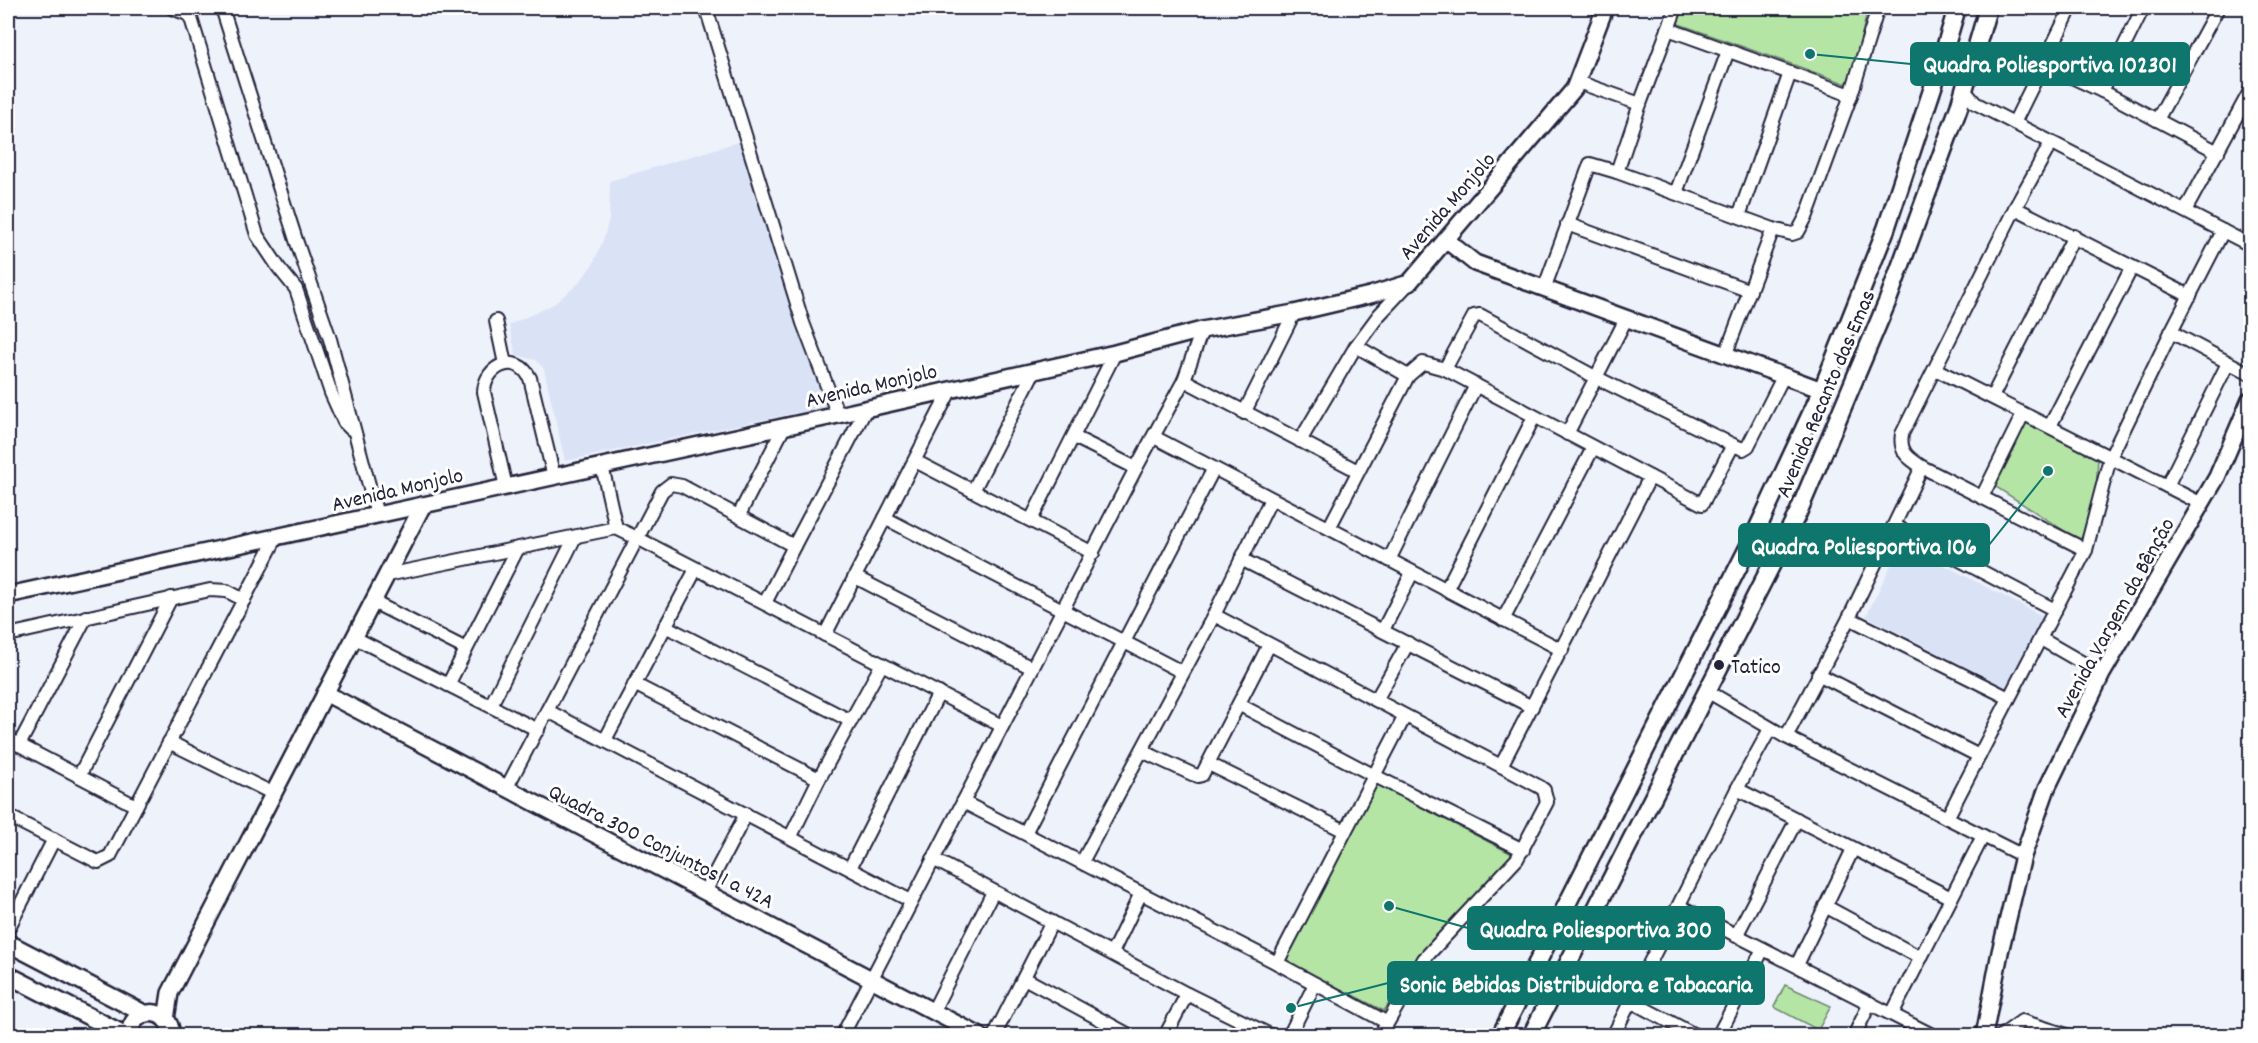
<svg xmlns="http://www.w3.org/2000/svg" width="2258" height="1043" viewBox="0 0 2258 1043" font-family="Dekko,sans-serif">
<rect width="100%" height="100%" fill="#eef2fb"/>
<filter id="ink" filterUnits="userSpaceOnUse"><feTurbulence type="fractalNoise" baseFrequency=".0167" numOctaves="2"/><feDisplacementMap in="SourceGraphic" scale="12" xChannelSelector="R" yChannelSelector="G"/><feConvolveMatrix kernelMatrix="1 2 1 2 8 2 1 2 1" color-interpolation-filters="sRGB"/></filter>
<g filter="url(#ink)">
<g fill="#dae2f6">
<polygon points="744,140 829,406 565,461 544,369 536,360 516,355 509,325 554,304 579,283 593,264 604,238 609,219 610,181"/>
<polygon points="1902,543 2044,617 2008,688 1866,616"/>
</g>
<g fill="#b4e5a5" stroke="#6b8470" stroke-width="1.5">
<polygon points="1682,8 1868,8 1850,85 1676,23"/>
<polygon points="2025,419 2098,458 2095,506 2080,541 1993,485"/>
<polygon points="1377,784 1512,854 1419,957 1384,1011 1283,960"/>
<polygon points="1785,985 1831,1006 1818,1030 1774,1007"/>
</g>
<g fill="none" stroke-linecap="round" stroke-linejoin="round">
<defs>
<g id="minor">
<polyline points="172,8 190,15 257,235 279,268 296,289 331,393 344,422 351,429"/>
<polyline points="222,8 296,240 330,339 377,515"/>
<polyline points="706,8 803,323 838,415"/>
<polyline points="1668,29 1851,95"/>
<polyline points="2044,64 2102,91 2218,152"/>
<polyline points="1578,82 1640,104"/>
<polyline points="1964,90 1975,103 2250,245"/>
<polyline points="2102,91 2143,8"/>
<polyline points="2157,120 2218,8"/>
<polyline points="2014,123 2071,8"/>
<path d="M2051 143 2015 208 1902 434C1899 452 1908 458 1922 467L2086 550"/>
<polyline points="1617,172 1640,104 1676,8"/>
<polyline points="1676,193 1728,51"/>
<polyline points="2015,208 2190,296"/>
<polyline points="2185,211 2250,91"/>
<polyline points="1739,216 1790,73"/>
<polyline points="1567,224 1750,291"/>
<polyline points="1544,289 1590,164 1617,172 1773,229 1792,234 1798,232 1807,215 1851,95 1878,8"/>
<polyline points="496,321 505,364"/>
<polyline points="2171,332 2250,374"/>
<polyline points="1356,346 1408,376"/>
<polyline points="1725,356 1773,229"/>
<polyline points="1445,369 1474,316 1480,315 1597,378 1733,445"/>
<polyline points="1935,369 2202,504"/>
<polyline points="1184,380 1358,471"/>
<polyline points="1992,397 2074,236"/>
<polyline points="1244,413 1294,313"/>
<polyline points="2050,426 2132,267"/>
<polyline points="1567,434 1626,319"/>
<polyline points="1074,437 1136,468"/>
<polyline points="1154,437 1562,650"/>
<polyline points="1300,441 1356,346 1379,315 1409,283"/>
<polyline points="915,461 1093,553"/>
<polyline points="602,466 616,528"/>
<polyline points="2167,486 2228,363"/>
<path d="M506 487 484 392C485 365 517 352 530 378L554 477"/>
<polyline points="973,491 1034,371"/>
<polyline points="1982,497 2023,414"/>
<polyline points="739,515 784,427"/>
<polyline points="885,518 1182,672"/>
<polyline points="1031,520 1115,353"/>
<polyline points="1895,526 2055,610"/>
<polyline points="1329,528 1408,376 1423,363 1445,369 1650,477"/>
<polyline points="794,546 866,409"/>
<polyline points="1241,559 1532,707"/>
<polyline points="1389,560 1476,385"/>
<polyline points="387,575 616,528 637,538 1002,726"/>
<polyline points="855,577 1032,668"/>
<polyline points="1446,590 1534,417"/>
<polyline points="373,602 466,649"/>
<polyline points="1214,615 1501,766"/>
<polyline points="1849,618 2009,698"/>
<polyline points="1503,620 1593,448"/>
<polyline points="665,626 851,721"/>
<polyline points="1383,630 1412,573"/>
<polyline points="8,635 210,590 227,591 244,600"/>
<polyline points="825,635 951,389"/>
<polyline points="355,638 538,730"/>
<polyline points="2041,639 2102,674"/>
<polyline points="1818,674 1979,756"/>
<polyline points="634,684 819,779"/>
<polyline points="448,685 518,548"/>
<polyline points="1707,691 1786,737 2023,856"/>
<polyline points="1376,700 1408,643"/>
<polyline points="491,705 575,537"/>
<polyline points="1240,705 1373,775 1523,850"/>
<polyline points="548,711 911,901"/>
<polyline points="1786,737 1849,618 1922,467"/>
<polyline points="8,739 136,806"/>
<polyline points="605,740 696,569"/>
<polyline points="169,742 274,794"/>
<polyline points="19,745 86,617"/>
<polyline points="1142,751 1192,774 1198,776 1202,775 1269,645"/>
<polyline points="1209,764 1345,831"/>
<polyline points="79,776 171,598"/>
<polyline points="506,789 662,491 671,484 682,486 794,546 765,603"/>
<polyline points="1737,789 1951,898"/>
<polyline points="963,802 1277,963 1386,1022"/>
<polyline points="8,816 98,862 110,856 276,538"/>
<polyline points="1947,818 2086,550 2110,458 2171,332 2223,231"/>
<polyline points="1025,833 1213,470"/>
<polyline points="791,836 819,779 882,664"/>
<polyline points="933,859 1187,994 1272,1036"/>
<polyline points="1082,862 1214,615 1271,499"/>
<polyline points="850,868 939,693"/>
<polyline points="705,892 746,814"/>
<polyline points="1679,906 1934,1036"/>
<polyline points="1825,906 1921,958"/>
<polyline points="8,929 54,839"/>
<polyline points="1736,936 1797,819"/>
<polyline points="1112,953 1141,893"/>
<polyline points="1277,963 1405,716"/>
<polyline points="1797,965 1853,849"/>
<polyline points="1024,978 1131,1036"/>
<polyline points="1630,1001 1697,1036"/>
<polyline points="933,1011 993,892"/>
<polyline points="1892,1014 1983,836"/>
<polyline points="842,1036 1136,468 1184,380 1202,330"/>
<polyline points="994,1036 1052,922"/>
<polyline points="1165,1036 1187,994"/>
<polyline points="1289,1036 1315,984"/>
<polyline points="1380,1036 1424,959 1517,859 1547,802 1544,790 1540,787 1501,766 1650,477 1702,504 1733,445 1743,449 1748,446 1783,377"/>
<polyline points="1613,1036 1737,789 1770,729"/>
<polyline points="1718,1036 1763,949"/>
<polyline points="1854,1036 1870,1003"/>
<polyline points="2001,1036 2022,1021 2070,1036"/>
</g>
<g id="tertiary">
<polyline points="1446,240 1475,263 1822,390"/>
<polyline points="8,595 838,415 1115,353 1202,330 1294,313 1370,295 1409,283 1574,89 1605,8"/>
<polyline points="325,693 980,1036"/>
<polyline points="166,1019 170,993 423,505"/>
<polyline points="1984,1036 2000,952 2023,856 2047,788 2102,674 2217,477 2250,400"/>
</g>
<g id="secondary">
<polyline points="8,943 143,1013"/>
<polyline points="8,975 127,1036"/>
<path d="M130 1036C129 1006 172 1005 171 1036"/>
<polyline points="1500,1036 1755,534 1822,390 1886,229 1936,78 1957,8"/>
<polyline points="1531,1036 1798,513 1888,300 1959,107 1988,8"/>
</g>
</defs>
<use href="#minor" stroke="#22223b" stroke-width="16"/>
<use href="#tertiary" stroke="#22223b" stroke-width="20"/>
<use href="#secondary" stroke="#22223b" stroke-width="21"/>
<use href="#minor" stroke="#fff" stroke-width="12"/>
<use href="#tertiary" stroke="#fff" stroke-width="15"/>
<use href="#secondary" stroke="#fff" stroke-width="16"/>
</g>
</g>
<circle fill="#22223b" stroke="#fff" stroke-width="2" cx="1719" cy="665" r="6"/>
<g text-anchor="middle" stroke-width="6" stroke-linejoin="round" paint-order="stroke">
<g font-size="22" fill="#22223b" stroke="#fff">
<text transform="translate(1446 205) rotate(-49)" y="8">Avenida Monjolo</text>
<text transform="translate(871 384) rotate(-13)" y="8">Avenida Monjolo</text>
<text transform="translate(1824 393) rotate(-67)" y="8">Avenida Recanto das Emas</text>
<text transform="translate(397 488) rotate(-13)" y="8">Avenida Monjolo</text>
<text transform="translate(2113 617) rotate(-61)" y="8">Avenida Vargem da Bênção</text>
<text transform="translate(662 845) rotate(27)" y="8">Quadra 300 Conjuntos 1 a 42A</text>
</g>
<g font-size="22" fill="#22223b" stroke="#fff" text-anchor="start">
<text x="1731" y="673">Tatico</text>
</g>
</g>
<path fill="none" stroke="#0f766e" stroke-width="2" d="M1810 54L1911 64M2048 471L1989 545M1389 906L1468 928M1291 1008L1388 983"/>
<g fill="#0f766e" stroke="#fff" stroke-width="2">
<circle cx="1810" cy="54" r="6"/>
<circle cx="2048" cy="471" r="6"/>
<circle cx="1389" cy="906" r="6"/>
<circle cx="1291" cy="1008" r="6"/>
</g>
<g fill="#0f766e" stroke="#0f766e" stroke-width="2">
<rect x="1911" y="43" width="278" height="42" rx="6"/>
<rect x="1739" y="524" width="250" height="42" rx="6"/>
<rect x="1468" y="907" width="256" height="42" rx="6"/>
<rect x="1388" y="962" width="376" height="42" rx="6"/>
</g>
<g font-size="24" text-anchor="middle" font-weight="bold" fill="#fff">
<text x="2050" y="72">Quadra Poliesportiva 102301</text>
<text x="1864" y="554">Quadra Poliesportiva 106</text>
<text x="1596" y="937">Quadra Poliesportiva 300</text>
<text x="1576" y="992">Sonic Bebidas Distribuidora e Tabacaria</text>
</g>
<rect width="2258" height="1043" fill="none" stroke="#fff" stroke-width="30"/>
<rect x="15" y="15" width="2228" height="1013" fill="none" stroke="#22223b" stroke-width="2" filter="url(#ink)"/>
</svg>
